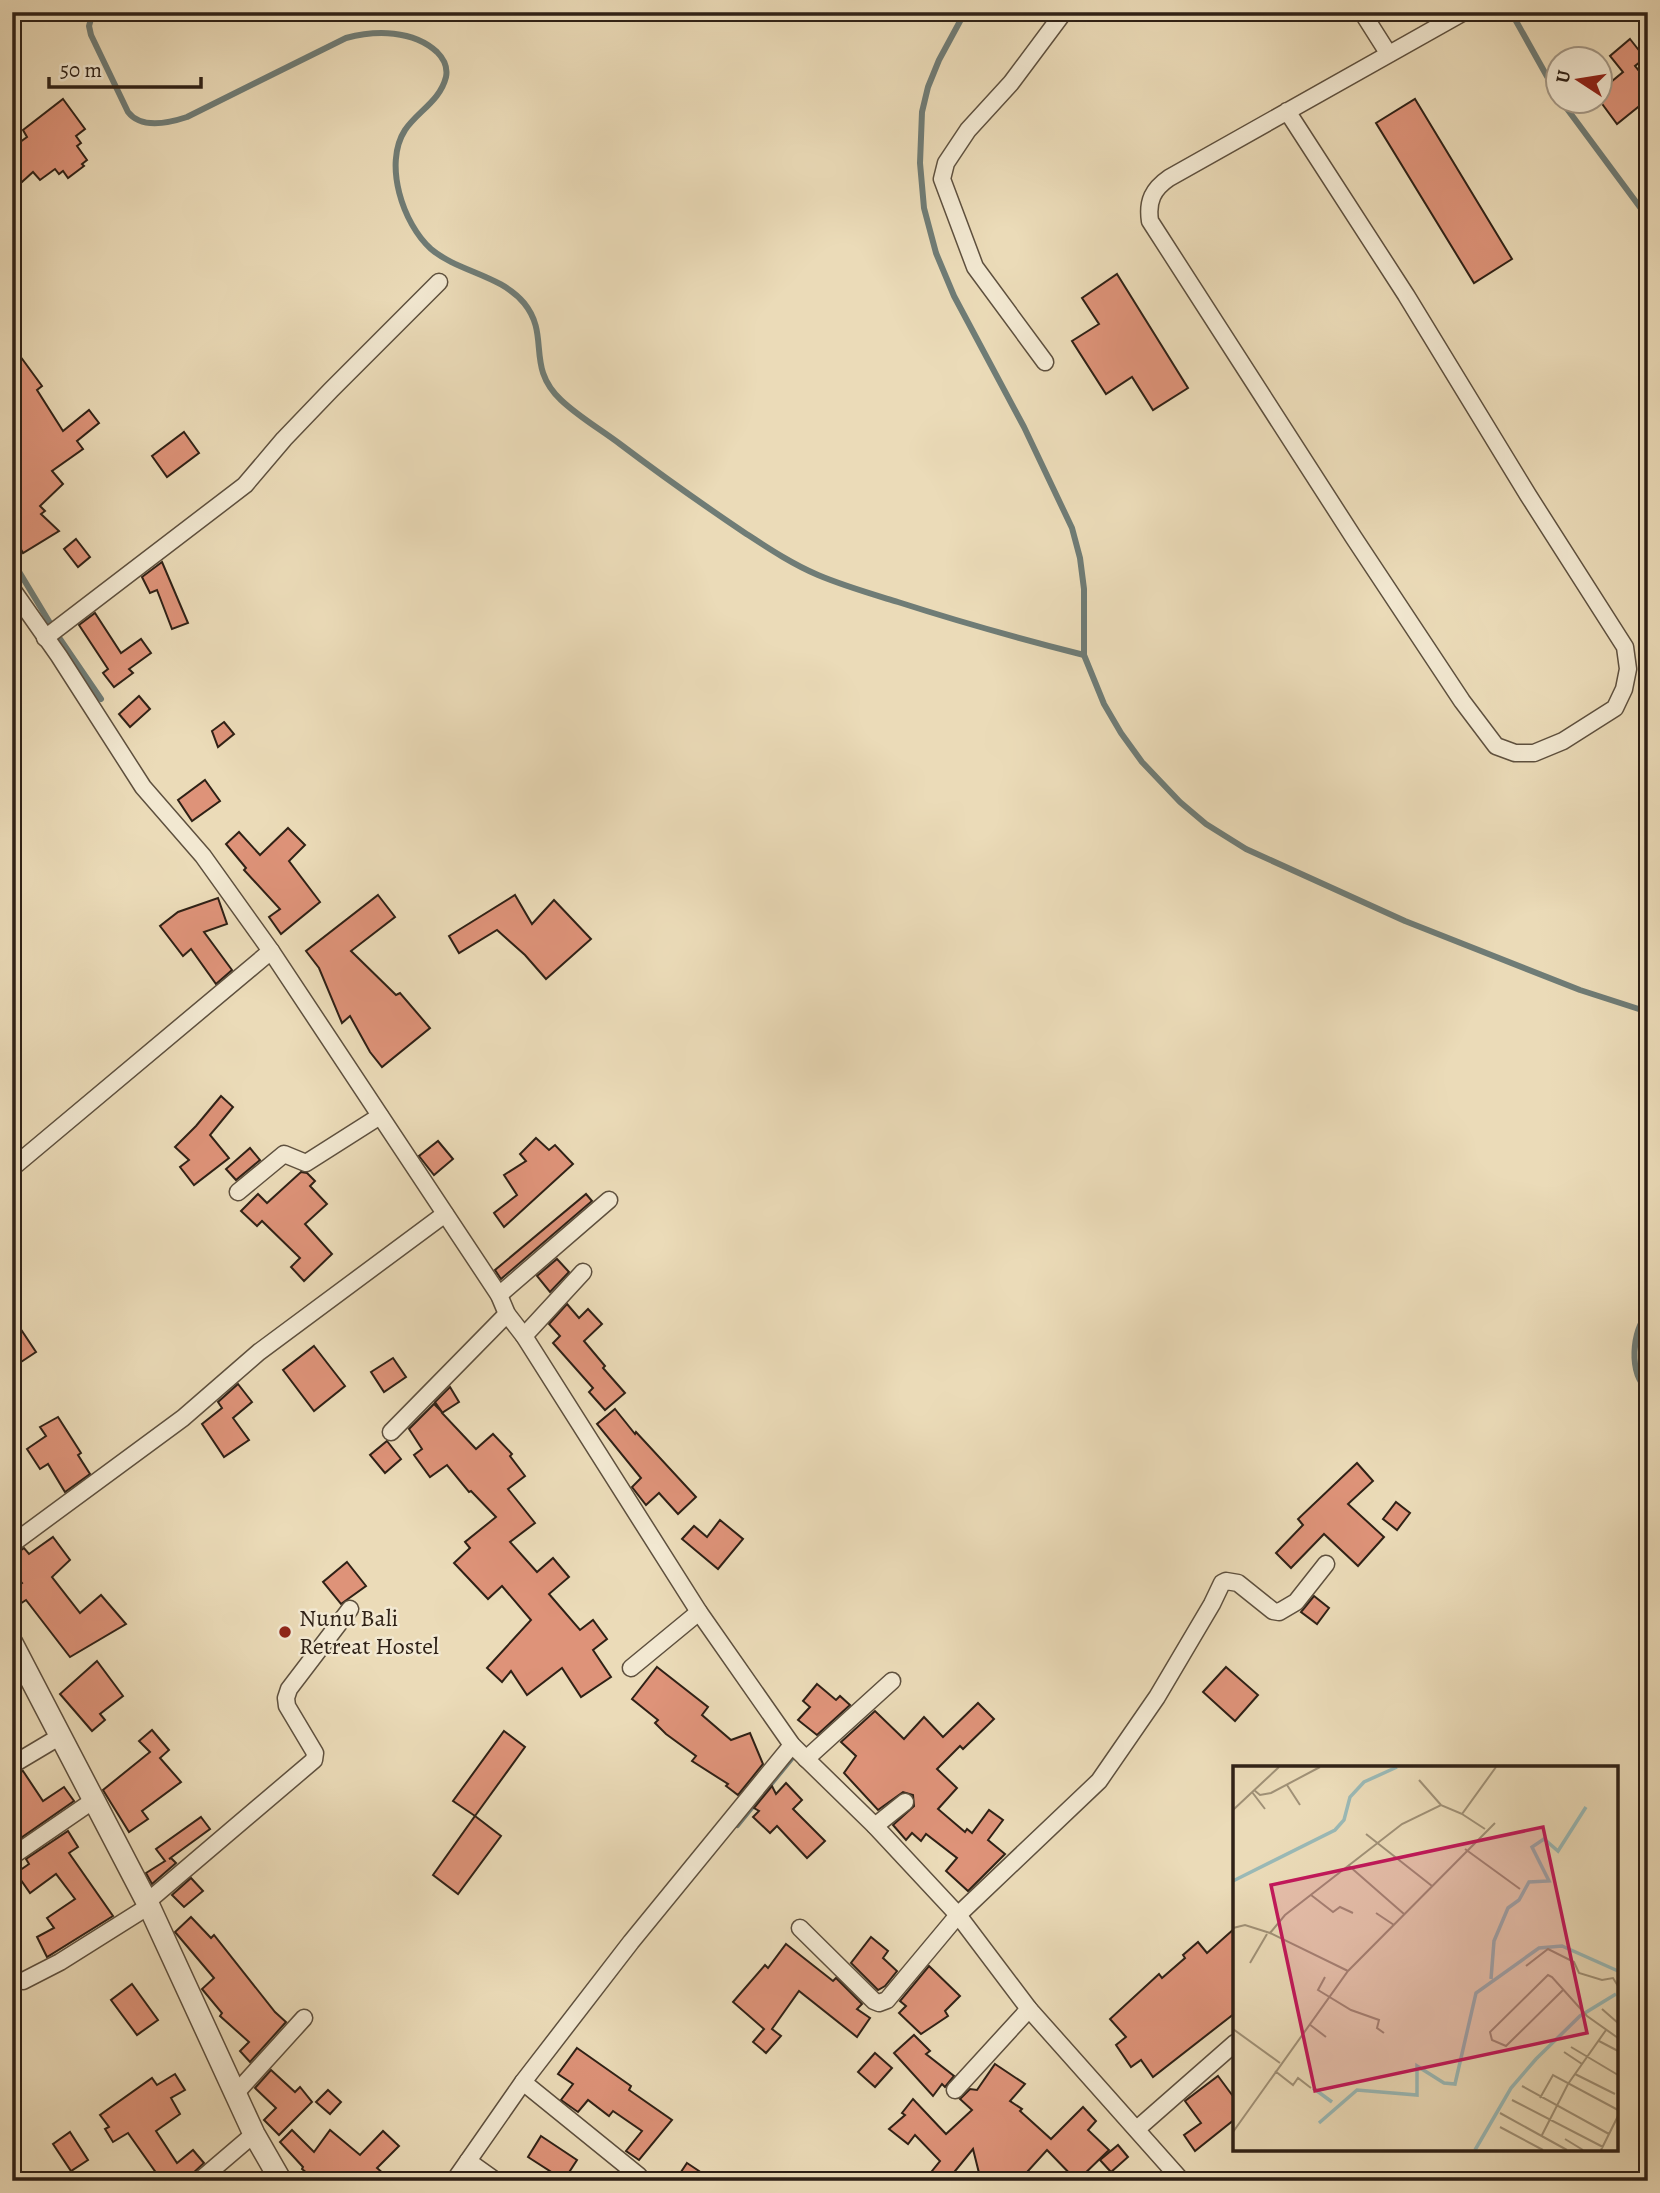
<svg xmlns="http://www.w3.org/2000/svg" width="1660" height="2193" viewBox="0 0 1660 2193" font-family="Alegreya,serif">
<rect width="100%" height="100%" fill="#ebdbb8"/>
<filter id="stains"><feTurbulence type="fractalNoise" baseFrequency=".00286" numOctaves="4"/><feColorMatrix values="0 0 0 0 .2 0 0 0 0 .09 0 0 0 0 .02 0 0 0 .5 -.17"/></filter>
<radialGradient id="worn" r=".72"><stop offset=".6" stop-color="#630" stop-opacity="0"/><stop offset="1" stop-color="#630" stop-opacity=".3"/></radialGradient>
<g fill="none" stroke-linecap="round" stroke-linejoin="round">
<g stroke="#6f7c76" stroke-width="6">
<path d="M93 12 89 26 91 35 128 112C141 129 169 123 187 117L346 38C376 30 413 30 437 52 444 59 448 67 446 77 440 101 418 111 405 130 383 164 403 224 431 249 458 272 501 275 524 303 551 336 525 366 561 400 579 417 600 429 620 444 661 475 702 504 745 533 768 548 792 564 818 575 844 586 872 594 898 602 960 622 1021 639 1084 655"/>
<polyline points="965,12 939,60 928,87 922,112 920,163 924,208 936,253 954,296 1024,427 1072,528 1080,558 1084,589 1084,655 1104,704 1121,733 1142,762 1180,802 1206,824 1246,849 1405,921 1580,990 1648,1012"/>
<polyline points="1511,12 1558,96"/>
<polyline points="1562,102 1648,218"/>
<polyline points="12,560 50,623"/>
<polyline points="60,639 101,699"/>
<path d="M1648 1312C1632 1332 1628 1372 1648 1391"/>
<polyline points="737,1825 794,1755 797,1757"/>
</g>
</g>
<g fill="#de9379" stroke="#2f2116" stroke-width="2">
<polygon points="1630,39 1645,58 1635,66 1648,82 1648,99 1617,124 1600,101 1600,91 1623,72 1610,56"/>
<polygon points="63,99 85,129 76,136 81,143 77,146 87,160 82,164 84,166 68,178 63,171 59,174 55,169 40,180 33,172 12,191 12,148 27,137 23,130"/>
<polygon points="1415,99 1512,259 1474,283 1376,123"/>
<polygon points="1117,274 1188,388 1153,410 1132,377 1106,394 1072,341 1099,324 1082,298"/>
<polygon points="12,345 42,386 37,390 63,431 89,410 99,423 77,441 83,449 52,471 63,484 40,506 45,511 41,514 59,531 23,553 12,534"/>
<polygon points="184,432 199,453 167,477 152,456"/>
<polygon points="76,539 90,557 78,567 64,549"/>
<polygon points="162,562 188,623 172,629 157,590 150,593 142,577"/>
<polygon points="95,613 121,653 141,639 151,653 129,669 133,673 114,687 103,673 108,669 79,625"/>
<polygon points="139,696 150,709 130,727 119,714"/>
<polygon points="224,722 234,734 218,747 212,731"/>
<polygon points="205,780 220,801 192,821 178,800"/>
<polygon points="288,828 305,845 289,861 320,902 281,934 269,917 280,909 244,870 246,868 226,844 239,832 260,855"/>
<polygon points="378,895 395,917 351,951 396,995 400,993 430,1028 382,1067 370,1052 350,1016 342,1023 319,968 306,951"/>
<polygon points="515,895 532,924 554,900 591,939 546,979 525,955 497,930 459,953 449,936"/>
<polygon points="218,898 227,924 204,932 232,970 216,984 191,949 183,956 160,926 178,912"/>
<polygon points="221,1096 233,1107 210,1135 229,1158 194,1185 180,1167 189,1160 175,1147 196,1126"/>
<polygon points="536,1138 549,1150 555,1145 573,1164 504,1227 494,1213 517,1195 504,1175 526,1161 520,1154"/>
<polygon points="438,1141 453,1159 434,1175 419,1156"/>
<polygon points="250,1148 260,1160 236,1180 226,1169"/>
<polygon points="301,1172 307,1173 315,1181 310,1186 327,1204 305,1224 332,1254 304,1281 291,1267 300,1258 262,1221 257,1226 241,1211 258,1194 267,1203"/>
<polygon points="586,1194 592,1201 501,1279 495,1270"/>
<polygon points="557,1259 569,1272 550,1292 537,1276"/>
<polygon points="567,1304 579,1318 588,1309 602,1324 584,1341 605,1366 603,1368 625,1393 605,1410 589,1392 593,1388 553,1343 560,1336 549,1324"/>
<polygon points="12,1316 36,1352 12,1368"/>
<polygon points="314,1346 345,1386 314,1411 283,1370"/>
<polygon points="393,1358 406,1377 384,1392 371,1372"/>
<polygon points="238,1384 252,1402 233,1418 249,1440 224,1457 202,1424 222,1408 218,1402"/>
<polygon points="450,1387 459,1402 442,1413 476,1449 493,1434 512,1454 510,1456 525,1476 508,1489 535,1523 510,1542 537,1572 553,1558 569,1577 549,1594 580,1630 593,1620 607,1639 593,1650 611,1677 581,1697 562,1668 527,1695 511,1671 502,1682 487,1668 531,1620 502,1586 488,1599 454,1563 470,1548 465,1542 496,1517 471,1491 469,1492 447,1465 430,1477 414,1455 422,1449 409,1429 434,1404 442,1412 435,1402"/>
<polygon points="615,1409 635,1434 636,1432 696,1497 678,1514 659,1493 646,1505 632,1487 641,1478 597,1424"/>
<polygon points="58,1417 81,1453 78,1455 90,1474 65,1492 48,1464 40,1469 27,1449 46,1436 40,1427"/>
<polygon points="387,1441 401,1459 385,1473 370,1455"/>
<polygon points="1357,1463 1373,1481 1348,1504 1384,1537 1358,1566 1324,1534 1291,1568 1276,1553 1303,1525 1298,1519"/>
<polygon points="1396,1502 1410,1513 1397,1530 1383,1519"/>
<polygon points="720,1520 743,1539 718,1569 682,1539 694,1526 707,1537"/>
<polygon points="53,1537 70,1560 52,1577 80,1613 101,1595 126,1624 70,1657 26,1600 20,1604 12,1593 12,1590 22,1583 12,1571 12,1557 24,1548 29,1554"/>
<polygon points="347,1562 366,1586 341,1604 323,1582"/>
<polygon points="1314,1596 1329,1608 1317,1624 1301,1612"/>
<polygon points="97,1661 123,1696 100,1714 105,1720 92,1731 60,1694"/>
<polygon points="657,1667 708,1707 702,1715 731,1740 750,1733 763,1764 738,1795 726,1786 728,1784 692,1761 696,1756 666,1734 655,1723 658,1720 632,1699"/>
<polygon points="1226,1667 1258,1695 1235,1721 1203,1692"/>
<polygon points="817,1684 836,1700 840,1696 850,1705 817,1735 798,1720 810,1707 803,1701"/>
<polygon points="978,1703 994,1719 963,1749 960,1746 937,1769 957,1788 938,1809 965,1832 967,1829 972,1833 989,1810 1003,1820 988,1840 1005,1854 968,1891 946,1871 957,1858 926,1834 921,1841 912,1833 906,1840 893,1825 914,1806 913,1795 903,1792 878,1810 844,1773 856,1756 841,1742 875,1711 904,1739 924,1717 943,1737"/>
<polygon points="152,1730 169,1750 160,1758 181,1782 142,1811 148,1819 129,1832 103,1790 150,1752 139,1741"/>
<polygon points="504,1731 525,1747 475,1816 453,1801"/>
<polygon points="23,1771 43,1801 64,1787 74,1801 15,1842 12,1837 12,1775"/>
<polygon points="786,1783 802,1800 793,1809 825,1841 807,1858 777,1826 770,1833 753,1817 759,1811 754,1808 772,1786 776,1794"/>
<polygon points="475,1816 501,1836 458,1894 433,1875"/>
<polygon points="201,1817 210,1829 169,1859 171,1858 176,1863 152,1884 146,1873 165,1861 156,1849"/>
<polygon points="68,1831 78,1847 69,1853 113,1916 47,1957 37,1937 54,1928 47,1918 75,1899 56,1874 30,1893 16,1873 29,1864 26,1859"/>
<polygon points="191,1878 203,1891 184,1907 172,1895"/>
<polygon points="191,1917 211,1938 214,1935 275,2012 286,2022 250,2062 240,2051 249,2042 220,2016 222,2013 202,1989 214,1978 175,1932"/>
<polygon points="1235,1928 1235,2013 1153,2077 1141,2060 1131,2067 1116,2045 1126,2037 1110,2019 1159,1974 1162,1978 1185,1958 1183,1955 1198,1942 1207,1953"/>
<polygon points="871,1937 888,1951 883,1958 897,1971 885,1986 878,1990 851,1963"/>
<polygon points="786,1944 833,1981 836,1978 862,2004 857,2009 870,2018 857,2037 799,1991 772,2029 781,2036 766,2053 753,2042 764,2029 733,2002 765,1965 768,1968"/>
<polygon points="929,1966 960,1996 945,2011 948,2016 921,2034 899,2013 906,2006 900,2001"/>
<polygon points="132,1984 158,2020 137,2035 111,2000"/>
<polygon points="914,2035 930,2051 926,2054 954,2076 945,2087 942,2084 933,2096 894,2053"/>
<polygon points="577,2048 631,2086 629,2090 672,2120 639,2160 626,2151 642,2131 613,2111 609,2116 588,2100 578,2112 561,2100 573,2084 558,2074"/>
<polygon points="875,2053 892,2068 875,2087 858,2072"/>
<polygon points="995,2064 1025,2084 1010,2101 1022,2109 1020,2111 1051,2139 1083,2107 1096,2121 1088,2130 1109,2150 1077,2181 1047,2150 1019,2181 981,2181 973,2149 947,2181 924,2181 940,2161 915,2135 908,2144 889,2129 905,2115 902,2113 913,2099 946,2134 972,2110 960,2099 970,2089 977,2090"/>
<polygon points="271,2070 295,2092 300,2087 312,2102 279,2135 264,2120 276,2108 255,2088"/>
<polygon points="175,2074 185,2090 171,2098 180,2114 156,2131 177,2163 193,2150 204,2163 192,2174 189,2181 155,2181 159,2177 128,2133 113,2142 105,2129 109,2127 100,2115 152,2078 157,2085"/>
<polygon points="1218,2076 1235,2099 1235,2119 1195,2151 1184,2135 1201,2123 1185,2101"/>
<polygon points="328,2090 341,2102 330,2114 316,2102"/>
<polygon points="292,2130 314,2152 330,2130 360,2155 383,2131 399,2146 377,2168 392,2181 317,2181 302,2169 303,2167 280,2142"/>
<polygon points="70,2132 88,2160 71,2171 53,2144"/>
<polygon points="541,2136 577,2160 564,2180 528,2157"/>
<polygon points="1118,2145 1128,2157 1111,2172 1100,2160"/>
<polygon points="687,2163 714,2181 675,2181"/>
</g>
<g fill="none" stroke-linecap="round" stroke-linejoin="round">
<defs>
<g id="minor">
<polyline points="1362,12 1388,53"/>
<path d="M1287 111 1406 295 1528 495 1625 647 1628 669 1624 689 1615 708 1563 741 1534 753H1515L1496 746 1462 701 1354 538 1150 221C1147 201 1153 189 1169 178L1464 12"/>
<polyline points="1045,362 975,267 942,179 946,163 968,130 1011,83 1064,12"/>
<polyline points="12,589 59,656 143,787 203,856 271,951 499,1295 507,1314 524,1336 699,1612 792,1745 875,1826 958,1915 1029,2009 1182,2181"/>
<polyline points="45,638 245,485 284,439 331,390 439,282"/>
<polyline points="12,1168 271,951"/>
<polyline points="238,1192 284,1154 306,1163 380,1116"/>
<polyline points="499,1295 609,1200"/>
<polyline points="524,1336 583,1272"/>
<polyline points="391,1432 507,1314"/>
<polyline points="12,1544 183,1418 259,1352 445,1214"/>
<polyline points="631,1668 699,1612"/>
<polyline points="806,1759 892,1681"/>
<polyline points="12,1765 59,1737"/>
<polyline points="875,1826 905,1802"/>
<polyline points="14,1855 94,1800"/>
<polyline points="147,1902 314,1760 315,1753 287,1706 286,1698 289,1689 350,1609"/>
<polyline points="800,1928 874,2001 879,2003 887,2000 958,1915 1099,1781 1157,1697 1212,1604 1222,1583 1226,1581 1238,1583 1273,1611 1279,1612 1296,1602 1326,1564"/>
<polyline points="23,1981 60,1962 149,1906"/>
<polyline points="523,2082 639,2176"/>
<polyline points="955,2090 1029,2009"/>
<polyline points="236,2093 304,2018"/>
<polyline points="1137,2129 1235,2043"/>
<polyline points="468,2161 496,2181"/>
<polyline points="199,2181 254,2134"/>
<polyline points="454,2181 523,2082 631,1942 792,1745"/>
</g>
<polyline id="tertiary" points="12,1643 149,1906 254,2134 281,2181"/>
</defs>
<use href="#minor" stroke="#5e503e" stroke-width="19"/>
<use href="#tertiary" stroke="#5e503e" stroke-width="24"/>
<use href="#minor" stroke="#f2e8d1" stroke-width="16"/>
<use href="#tertiary" stroke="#f2e8d1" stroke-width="21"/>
</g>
<circle fill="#8f2418" stroke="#f2e8d1" stroke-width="2.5" cx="285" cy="1632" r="7"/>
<g text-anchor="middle" stroke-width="5" stroke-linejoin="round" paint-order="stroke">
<g font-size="24" fill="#2f2116" stroke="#f2e8d1" text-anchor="start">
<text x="299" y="1626">Nunu Bali<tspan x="299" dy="28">Retreat Hostel</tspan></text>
</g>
</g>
<g transform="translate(1233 1766)">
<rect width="385" height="385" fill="#ebdbb8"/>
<path fill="none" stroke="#9ab9b6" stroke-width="3.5" d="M0 115 102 64 111 54 117 31 131 16 164 1M258 213 261 175 275 142 286 134 296 116 316 115 299 81 311 73 325 85 353 41M80 322 99 336M86 357 124 324 184 329V300L211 317 222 318 243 227 306 182 329 180 385 205M242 384 278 322 303 293 347 250 383 228"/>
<path fill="none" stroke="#a09177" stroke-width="2" d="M186 14 208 39M54 19 67 39M21 24 27 29 38 27 87 1M19 26 32 43M0 44 46 1M229 48 252 63M133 68 199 120M232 83 287 123M115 99 171 148M78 129 100 146 107 141 120 147M143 147 161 159M0 162 12 159 37 167 115 205M37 167 52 149 169 58 208 39 229 48 263 1M17 197 34 168M293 200 315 183 341 196 346 207 369 214 380 212 385 220M92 211 85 224 118 244 146 254 144 262 151 267M330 224 273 280 259 274 257 266 315 209 319 211 354 250 385 272M369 243 385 257M76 258 93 271M0 263 47 297M366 275 385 285M338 281 385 309M331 286 349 298M42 305 60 319 65 312 78 322M342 308 382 328M289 320 376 368M307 332 320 309 385 344M279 334 370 381M267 347 334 384M267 361 310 384M0 366 115 205 262 57M309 369 335 318 373 264M332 373 350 384M368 384 385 350"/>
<path fill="#c2185b" fill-opacity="0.15" stroke="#c2185b" stroke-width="3.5" d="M310 61 354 267 82 325 38 119Z"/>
<rect width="385" height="385" fill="none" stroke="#2f2116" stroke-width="3.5"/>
</g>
<rect width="1660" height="2193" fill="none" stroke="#ebdbb8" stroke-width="42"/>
<rect x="14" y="14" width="1632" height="2165" fill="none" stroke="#2f2116" stroke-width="3.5"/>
<rect x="21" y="21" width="1618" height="2151" fill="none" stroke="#2f2116" stroke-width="2"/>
<g transform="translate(1579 80) rotate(282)"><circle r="33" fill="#f2e8d1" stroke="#a49886" stroke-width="2"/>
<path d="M0-5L12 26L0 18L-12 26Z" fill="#8f2418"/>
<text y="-10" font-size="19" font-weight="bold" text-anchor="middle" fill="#2f2116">U</text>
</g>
<path d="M49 77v10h152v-10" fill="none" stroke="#2f2116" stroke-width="3.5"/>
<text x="60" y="77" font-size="21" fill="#2f2116" stroke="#f2e8d1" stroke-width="5" paint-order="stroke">50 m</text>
<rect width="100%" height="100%" filter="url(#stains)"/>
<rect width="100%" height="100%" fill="url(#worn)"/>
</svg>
